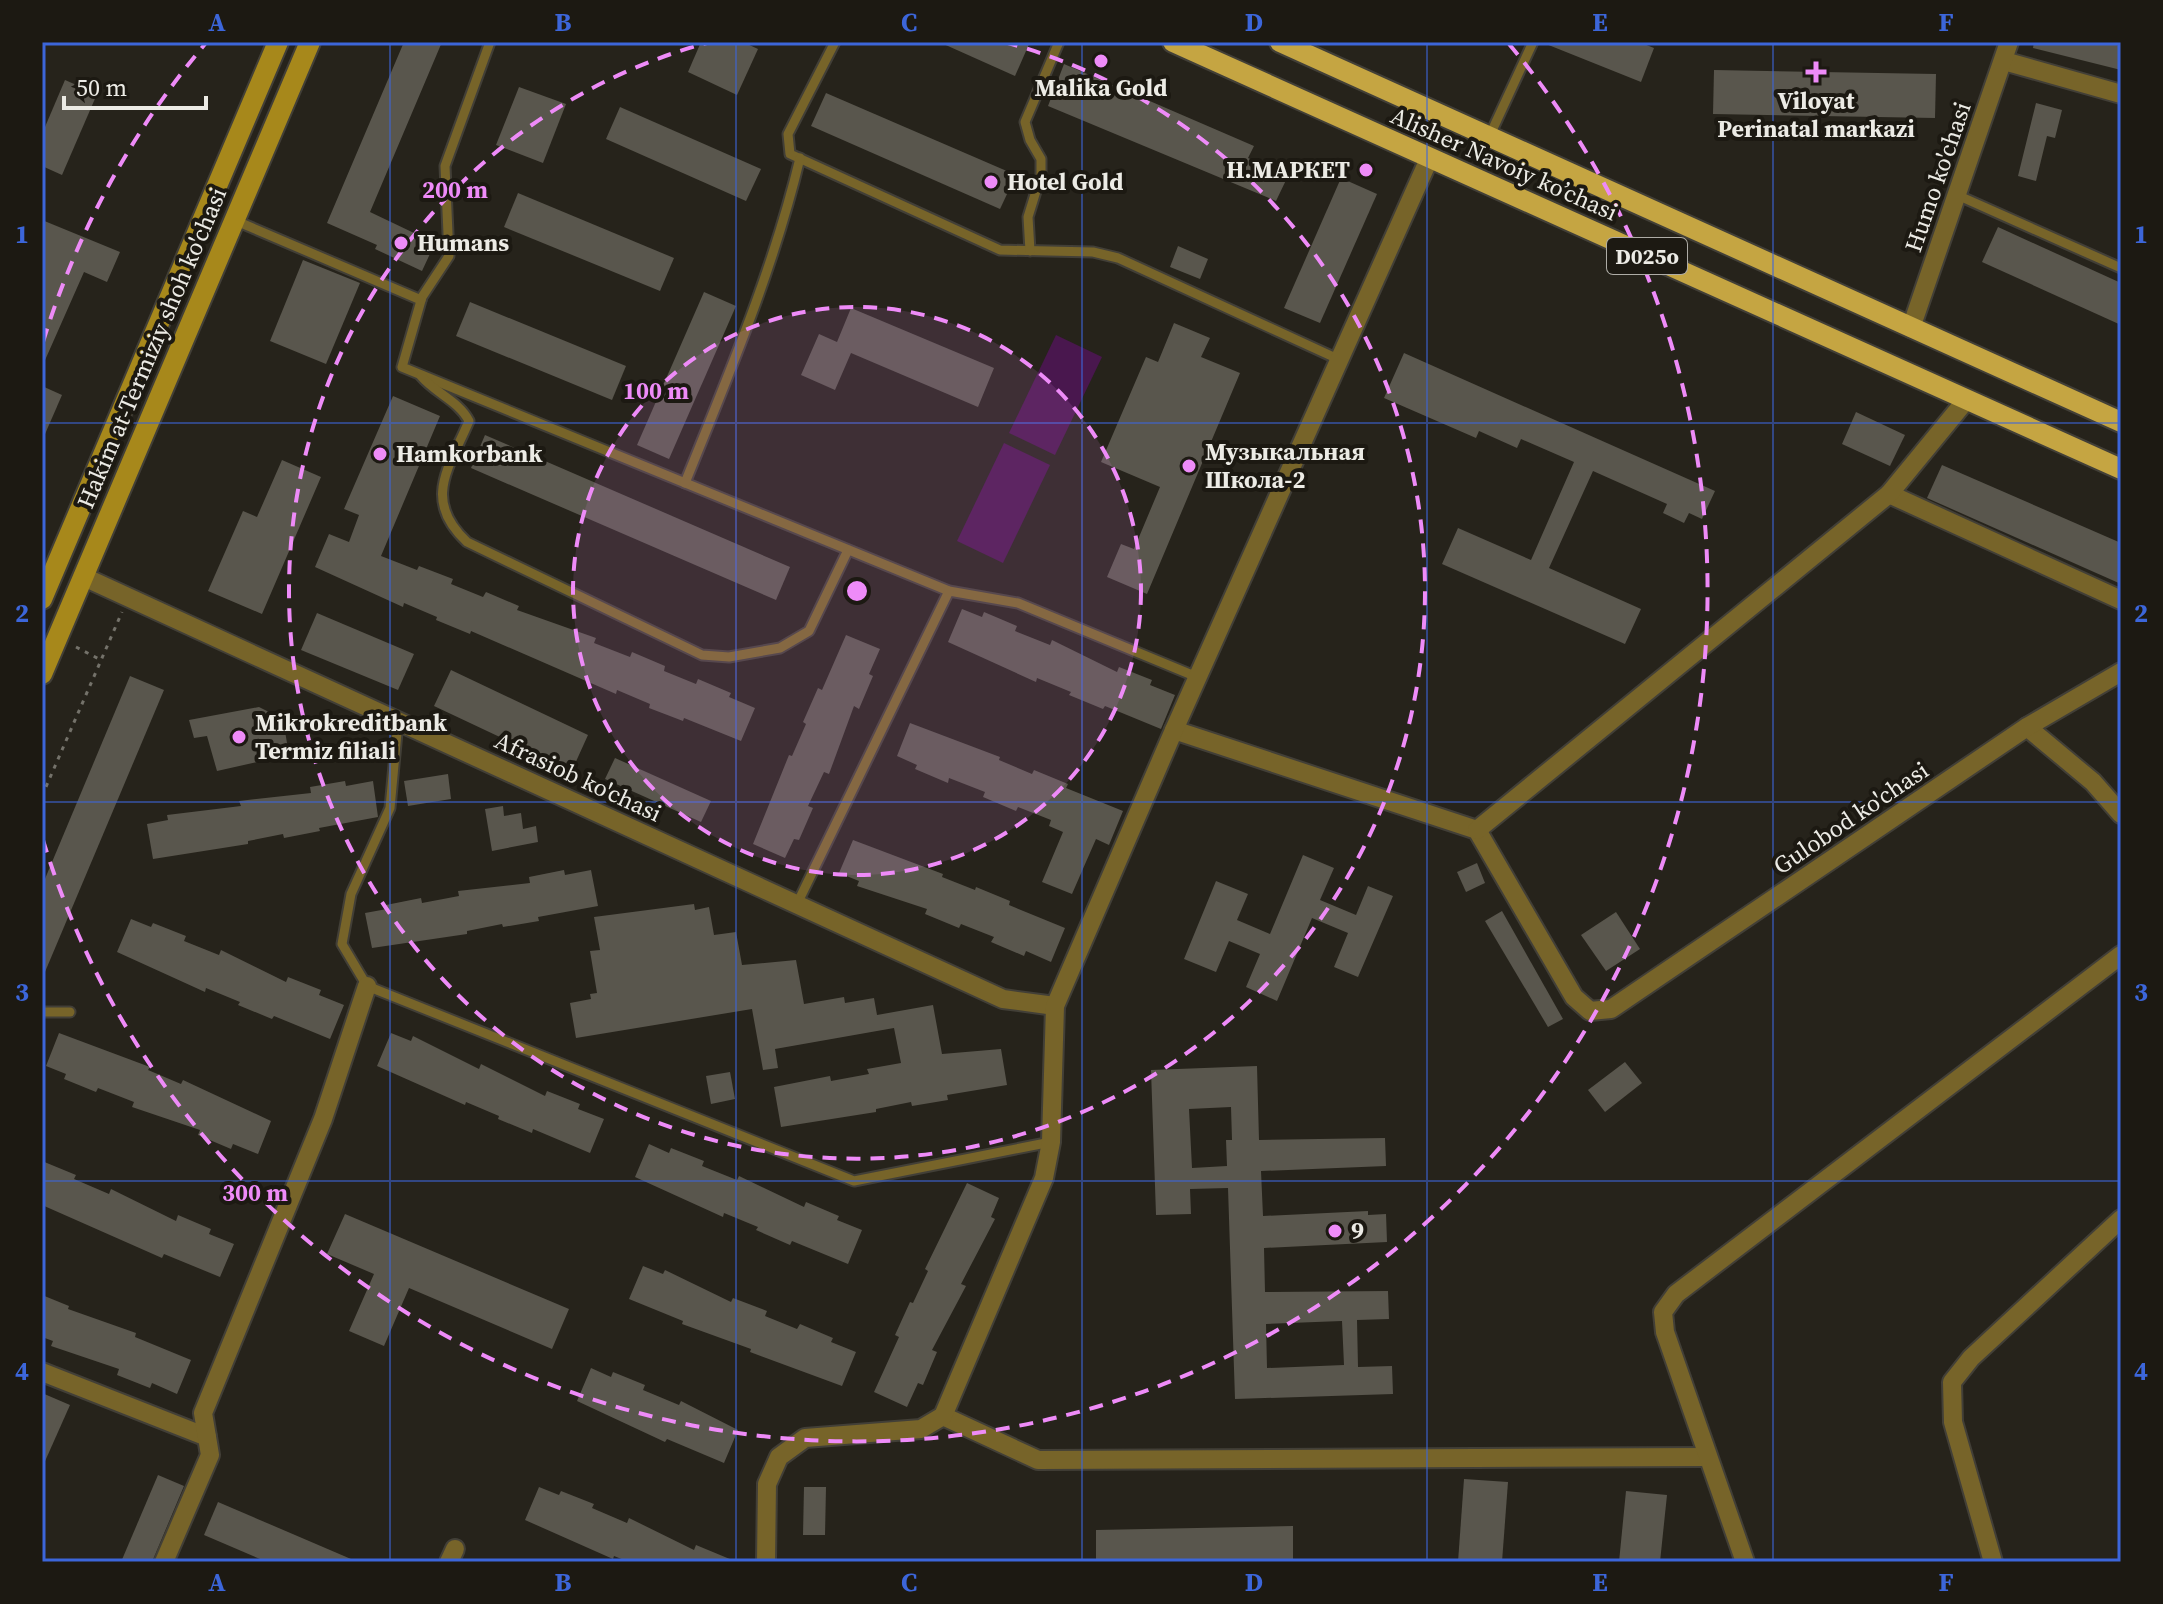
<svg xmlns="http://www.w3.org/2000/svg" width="2163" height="1604" viewBox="0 0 2163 1604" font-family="'Source Serif 4',serif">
<rect width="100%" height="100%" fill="#26231b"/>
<g fill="#49174e">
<polygon points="1056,335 1102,357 1055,455 1009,433"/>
<polygon points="1004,443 1050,465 1003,563 957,541"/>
</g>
<g fill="#59564d" fill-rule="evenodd">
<polygon points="404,42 442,42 370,212 435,243 422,271 375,249 377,245 327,223"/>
<polygon points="701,42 743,42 758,49 737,95 688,72"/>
<polygon points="939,42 1030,42 1015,76"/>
<polygon points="1541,42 1639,42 1654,48 1641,82"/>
<polygon points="2034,42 2103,42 2121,46 2121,70 2033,48"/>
<polygon points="1064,64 1254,146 1248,158 1288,176 1276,201 1048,106"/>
<polygon points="1714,70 1936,74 1935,118 1713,114"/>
<polygon points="65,80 97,94 62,175 42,166 42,134"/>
<polygon points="519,87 566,104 543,163 496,145"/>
<polygon points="826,93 1016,175 1000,209 811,126"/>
<polygon points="2036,103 2062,110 2055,138 2047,136 2036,181 2018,176"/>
<polygon points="620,107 761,169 746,201 606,139"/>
<polygon points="1341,178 1377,194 1320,323 1284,308"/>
<polygon points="518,193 674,258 660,291 504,227"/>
<polygon points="42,220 120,252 107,282 84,272 42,367"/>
<polygon points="1998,227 2121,283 2121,325 1982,262"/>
<polygon points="1178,246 1208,259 1200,279 1170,267"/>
<polygon points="303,260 360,283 326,364 270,341"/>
<polygon points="704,292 736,306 669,459 637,445"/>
<polygon points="470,302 626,366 612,400 456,336"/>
<polygon points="851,308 994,368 978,407 851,353 835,390 801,375 819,334 837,342"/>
<polygon points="1174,323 1210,338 1201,357 1240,373 1147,594 1107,577 1121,544 1134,549 1160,487 1101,462 1146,357 1158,362"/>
<polygon points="1404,353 1715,491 1702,519 1689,513 1684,523 1663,513 1667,504 1593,471 1549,568 1641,609 1625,644 1442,564 1458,528 1531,560 1574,462 1521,439 1517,448 1479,431 1476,438 1384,398"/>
<polygon points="42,386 62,395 42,441"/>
<polygon points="393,396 440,416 381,556 417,570 419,566 453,579 451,584 483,597 486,592 519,606 517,610 596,638 594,643 630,657 632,652 665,666 664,671 696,684 698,679 731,693 729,697 755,708 741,741 684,718 683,721 649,708 650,704 617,690 616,694 471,631 470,634 436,620 437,617 404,603 403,607 315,567 329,534 349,542 359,515 344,509"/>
<polygon points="1856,412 1905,435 1890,466 1842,444"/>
<polygon points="485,435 790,567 776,600 471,468"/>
<polygon points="282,460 321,477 262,614 208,591 243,511 257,517"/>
<polygon points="1942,465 2121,543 2121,584 1927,498"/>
<polygon points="962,609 982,617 984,612 1017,626 1015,631 1050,645 1052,640 1117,672 1119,667 1152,680 1150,685 1175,695 1161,729 1105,706 1103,709 1069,695 1071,692 1037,678 1036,682 948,642"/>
<polygon points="317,613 414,654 398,690 301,650"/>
<polygon points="846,635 880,649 869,674 873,676 859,709 854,706 829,774 824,772 808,806 813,808 799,840 794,839 785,858 753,844 789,755 792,756 806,724 803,722 818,688 822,690"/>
<polygon points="451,670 588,735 569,777 501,746 504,739 434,706"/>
<polygon points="130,676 164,690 42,979 42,886"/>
<polygon points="259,707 283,719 289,755 217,771 207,736 194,738 189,720"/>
<polygon points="910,723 1000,757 999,760 1032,774 1034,770 1068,784 1066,788 1123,811 1109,845 1096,839 1072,894 1042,882 1063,832 1049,826 1051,820 1018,807 1016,811 983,797 985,792 949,778 948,783 915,769 917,765 897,756"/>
<polygon points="615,758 711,801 701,822 605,779"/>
<polygon points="448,774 451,799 408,806 404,781"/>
<polygon points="345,781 346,786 373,781 378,817 319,828 320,831 284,838 283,834 248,841 248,844 153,859 147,824 168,820 167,815 241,806 239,801 311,793 310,787"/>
<polygon points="503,806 504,816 521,813 523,829 536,826 538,842 492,851 485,809"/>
<polygon points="853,840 943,874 942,877 975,890 976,887 1010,901 1009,905 1065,928 1051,962 1026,951 1024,956 991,942 994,937 961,924 959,928 925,914 927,909 857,886 859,881 839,873"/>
<polygon points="1303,855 1334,868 1320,900 1356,915 1368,886 1393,896 1358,977 1334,967 1348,933 1312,918 1277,1001 1246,987 1260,954 1229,941 1216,972 1184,959 1216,881 1248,894 1237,920 1270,934"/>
<polygon points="1477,863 1485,883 1466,892 1457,872"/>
<polygon points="564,870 565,875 591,870 598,906 538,917 539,921 503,927 502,924 467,931 467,934 372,948 365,913 387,909 386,905 421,898 422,903 459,896 458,891 530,883 529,877"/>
<polygon points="694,904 695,910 709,907 714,935 736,932 742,965 796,960 804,1004 844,997 845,1003 874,998 877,1015 933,1005 942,1054 1001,1049 1007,1085 947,1095 948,1100 912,1106 911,1102 876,1109 876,1112 781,1127 774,1087 830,1076 831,1081 869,1074 867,1069 901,1063 894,1028 775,1049 778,1068 763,1070 752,1009 576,1038 570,1003 591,999 590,994 597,993 590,951 600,950 594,917"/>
<polygon points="1502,911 1563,1019 1548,1027 1485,921"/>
<polygon points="1616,912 1640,949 1606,971 1581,935"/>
<polygon points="131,919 151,927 153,923 186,936 184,941 219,955 221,950 286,982 288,977 321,990 319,995 344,1005 330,1039 274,1016 272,1019 238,1005 240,1002 206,988 205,992 117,952"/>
<polygon points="59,1033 150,1067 148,1070 181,1084 183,1080 271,1121 258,1154 233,1144 231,1149 198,1135 200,1130 132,1107 134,1102 98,1088 96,1092 64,1079 66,1074 46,1066"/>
<polygon points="391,1033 411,1041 413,1036 479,1069 481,1064 545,1096 547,1091 580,1104 578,1109 604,1119 590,1153 533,1129 532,1133 498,1119 499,1116 466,1102 465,1105 377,1066"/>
<polygon points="1625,1062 1642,1083 1605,1112 1588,1090"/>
<path d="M1257 1066 1259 1140 1385 1138 1386 1166 1261 1171 1263 1216 1368 1211V1215L1386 1214 1387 1242 1264 1248 1265 1292 1388 1291 1389 1319 1357 1320 1358 1367 1392 1366 1393 1394 1235 1399 1228 1188 1190 1189 1191 1214 1156 1215 1151 1070ZM1231 1107 1232 1140H1226L1227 1166 1192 1168 1189 1109ZM1342 1321 1344 1365 1267 1368 1266 1324Z"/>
<polygon points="730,1072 735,1099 711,1104 706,1076"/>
<polygon points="649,1144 669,1153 671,1148 704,1161 702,1166 737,1180 739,1176 804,1207 806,1202 839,1216 837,1220 862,1230 848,1264 792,1241 790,1245 756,1230 758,1227 724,1213 723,1217 635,1177"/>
<polygon points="42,1161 76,1175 74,1179 109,1194 111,1189 176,1221 178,1215 211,1229 209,1234 234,1244 220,1277 164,1254 162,1258 42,1205"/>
<polygon points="967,1183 999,1198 991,1217 995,1219 961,1284 966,1286 932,1350 937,1352 923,1385 918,1383 907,1407 874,1392 899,1337 895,1335 910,1302 913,1303 928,1271 925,1269"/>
<polygon points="345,1214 569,1309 552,1349 409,1288 384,1346 349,1331 374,1274 327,1254"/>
<polygon points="643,1266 663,1274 665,1270 731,1302 733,1298 767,1311 765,1316 797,1329 800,1324 833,1338 831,1342 856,1352 842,1386 750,1352 751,1349 682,1324 683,1321 629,1299"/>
<polygon points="42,1295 69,1306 68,1309 136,1333 135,1337 191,1360 177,1394 152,1383 150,1388 117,1375 119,1369 51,1346 53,1341 42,1337"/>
<polygon points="591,1368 611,1377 613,1372 645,1385 643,1390 679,1405 681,1401 738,1430 724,1463 667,1439 665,1442 577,1401"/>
<polygon points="42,1393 70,1405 42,1468"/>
<polygon points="158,1475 184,1486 152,1562 121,1562"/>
<polygon points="1464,1479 1508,1482 1502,1562 1458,1562"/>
<polygon points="539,1487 559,1495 561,1491 594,1504 592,1508 627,1523 629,1518 694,1550 696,1545 737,1562 629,1562 614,1556 613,1559 525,1520"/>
<polygon points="804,1487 826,1487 825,1535 803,1535"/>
<polygon points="1626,1491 1667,1495 1660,1562 1619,1562"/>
<polygon points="218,1502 358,1562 267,1562 204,1535"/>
<polygon points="1293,1526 1293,1562 1096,1562 1096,1530"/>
</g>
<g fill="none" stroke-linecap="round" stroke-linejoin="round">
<defs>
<g id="lane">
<polyline points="490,42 445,166 449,256 422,297 402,367 949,591 1018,603 1197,677"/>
<polyline points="835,42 788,134 790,154 1000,250 1093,252 1118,258 1338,359"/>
<polyline points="1490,135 1533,42"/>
<polyline points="1957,195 2121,268"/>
<polyline points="234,220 421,300"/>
<polyline points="1030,251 1028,217 1041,175 1041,159 1030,140 1025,122 1059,42"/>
<path d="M421 376C435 393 459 401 469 421 449 468 422 500 467 542L702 655 729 657 780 648 809 631 848 550"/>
<path d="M685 483C728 376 773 271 800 158"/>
<polyline points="398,722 390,808 351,894 342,944 367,986 854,1181 1051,1142"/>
<polyline points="797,904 949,591"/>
<polyline points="42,1012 70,1012"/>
</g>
<g id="street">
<polyline points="2004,61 2121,94"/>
<polyline points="1911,328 2009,42"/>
<polyline points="1889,494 2121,600"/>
<polyline points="84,577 1003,999 1055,1006"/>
<polyline points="2027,727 2093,782 2121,814"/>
<polyline points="1174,730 1477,830 1574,997 1590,1011 1611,1009 2027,727 2121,672"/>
<polyline points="1477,830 1889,494 1967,399"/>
<polyline points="42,1372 207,1437"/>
<polyline points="943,1416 1038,1460 1706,1457"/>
<polyline points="164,1562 210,1455 203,1413 323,1119 367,986"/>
<polyline points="449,1562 455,1549"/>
<polyline points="766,1562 767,1484 779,1457 805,1438 921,1429 943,1416 1044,1178 1051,1142 1055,1006 1174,730 1429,159"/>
<polyline points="1745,1562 1665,1332 1663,1312 1676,1294 2121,955"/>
<polyline points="1993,1562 1953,1422 1952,1382 1971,1358 2121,1219"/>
</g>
<g id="secondary">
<polyline points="42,599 278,42"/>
<polyline points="42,674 310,42"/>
</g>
<g id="primary">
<polyline points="1173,42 2121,469"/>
<polyline points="1280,42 2121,422"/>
</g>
</defs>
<use href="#lane" stroke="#423f37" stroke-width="13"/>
<use href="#street" stroke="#423f37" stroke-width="22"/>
<use href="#secondary" stroke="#423f37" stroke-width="24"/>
<use href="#primary" stroke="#423f37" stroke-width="24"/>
<g stroke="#74726a" stroke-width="3" stroke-dasharray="4 6" stroke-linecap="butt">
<polyline points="76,647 101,660"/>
<polyline points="42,796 122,612"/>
</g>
<use href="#lane" stroke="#776429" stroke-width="9"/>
<use href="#street" stroke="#776429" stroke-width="18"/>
<use href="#secondary" stroke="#a7881b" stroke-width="20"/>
<use href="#primary" stroke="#c5a542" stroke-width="20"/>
</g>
<path fill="none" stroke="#3c66da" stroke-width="2" stroke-opacity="0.55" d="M390 42V1562M736 42V1562M1082 42V1562M1427 42V1562M1773 42V1562M42 423H2121M42 802H2121M42 1181H2121"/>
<circle cx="857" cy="591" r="284" fill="#ee8bf8" fill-opacity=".12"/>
<g fill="none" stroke="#ee8bf8" stroke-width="4" stroke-dasharray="14 10">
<circle cx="857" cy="591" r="284"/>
<path d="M1004 42A568 568 0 1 1 710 42"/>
<path d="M43 342A851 851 0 0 1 205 44M1509 44A851 851 0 1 1 43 840"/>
</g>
<g fill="#ee8bf8" stroke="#1c1912" stroke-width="3">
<circle cx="1101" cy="61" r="8"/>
<path d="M1812 60h8v8h8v8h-8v8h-8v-8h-8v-8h8z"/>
<circle cx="1366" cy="170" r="8"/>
<circle cx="991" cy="182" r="8"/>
<circle cx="401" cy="243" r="8"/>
<circle cx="380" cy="454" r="8"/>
<circle cx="1189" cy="466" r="8"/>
<circle cx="239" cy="737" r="8"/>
<circle cx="1335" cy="1231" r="8"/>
</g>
<g text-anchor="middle" stroke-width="8" stroke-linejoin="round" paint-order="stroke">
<rect fill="#1c1912" stroke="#aeaca6" stroke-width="2" x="1607" y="238" width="80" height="36" rx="6"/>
<g font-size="22" font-weight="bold" fill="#ecebe5">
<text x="1647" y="264">D025o</text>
</g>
<g font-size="24" font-weight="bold" fill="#ecebe5" stroke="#1c1912" text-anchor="start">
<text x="1101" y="96" text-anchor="middle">Malika Gold</text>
<text x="1816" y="109" text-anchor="middle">Viloyat<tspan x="1816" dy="28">Perinatal markazi</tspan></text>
<text x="1350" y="178" text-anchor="end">Н.МАРКЕТ</text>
<text x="1007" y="190">Hotel Gold</text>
<text x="417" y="251">Humans</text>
<text x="1205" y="460">Музыкальная<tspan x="1205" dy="28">Школа-2</tspan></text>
<text x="396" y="462">Hamkorbank</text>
<text x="255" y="731">Mikrokreditbank<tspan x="255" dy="28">Termiz filiali</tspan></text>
<text x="1351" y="1239">9</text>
</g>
<g font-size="24" fill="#ecebe5" stroke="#1c1912">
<text transform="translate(1504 164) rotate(24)" y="8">Alisher Navoiy ko’chasi</text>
<text transform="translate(1938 177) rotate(-71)" y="8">Humo ko'chasi</text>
<text transform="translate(152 348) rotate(-67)" y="8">Hakim at-Termiziy shoh ko'chasi</text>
<text transform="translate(578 777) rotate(25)" y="8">Afrasiob ko'chasi</text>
<text transform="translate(1851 818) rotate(-34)" y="8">Gulobod ko'chasi</text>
</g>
</g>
<circle cx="857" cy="591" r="12" fill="#ee8bf8" stroke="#1c1912" stroke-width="4"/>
<g font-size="24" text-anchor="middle" font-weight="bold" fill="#ee8bf8" stroke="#1c1912" stroke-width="8" stroke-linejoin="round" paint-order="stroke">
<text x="455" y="198">200 m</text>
<text x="656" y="399">100 m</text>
<text x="255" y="1201">300 m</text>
</g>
<rect width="2163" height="1604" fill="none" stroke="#1c1912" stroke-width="88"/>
<path d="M64 96v12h142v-12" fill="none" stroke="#ecebe5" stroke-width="4"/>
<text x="76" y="96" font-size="24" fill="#ecebe5" stroke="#1c1912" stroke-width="6" paint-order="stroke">50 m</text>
<rect x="44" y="44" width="2075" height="1516" fill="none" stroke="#3c66da" stroke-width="3"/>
<g font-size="26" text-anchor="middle" font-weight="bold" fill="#3c66da">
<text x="217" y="31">A</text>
<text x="563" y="31">B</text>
<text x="909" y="31">C</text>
<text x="1254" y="31">D</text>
<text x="1600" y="31">E</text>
<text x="1946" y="31">F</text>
<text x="22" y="243">1</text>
<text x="2141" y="243">1</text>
<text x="22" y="622">2</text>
<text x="2141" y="622">2</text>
<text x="22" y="1001">3</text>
<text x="2141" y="1001">3</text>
<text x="22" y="1380">4</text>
<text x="2141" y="1380">4</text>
<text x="217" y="1591">A</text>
<text x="563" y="1591">B</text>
<text x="909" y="1591">C</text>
<text x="1254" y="1591">D</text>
<text x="1600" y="1591">E</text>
<text x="1946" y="1591">F</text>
</g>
</svg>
